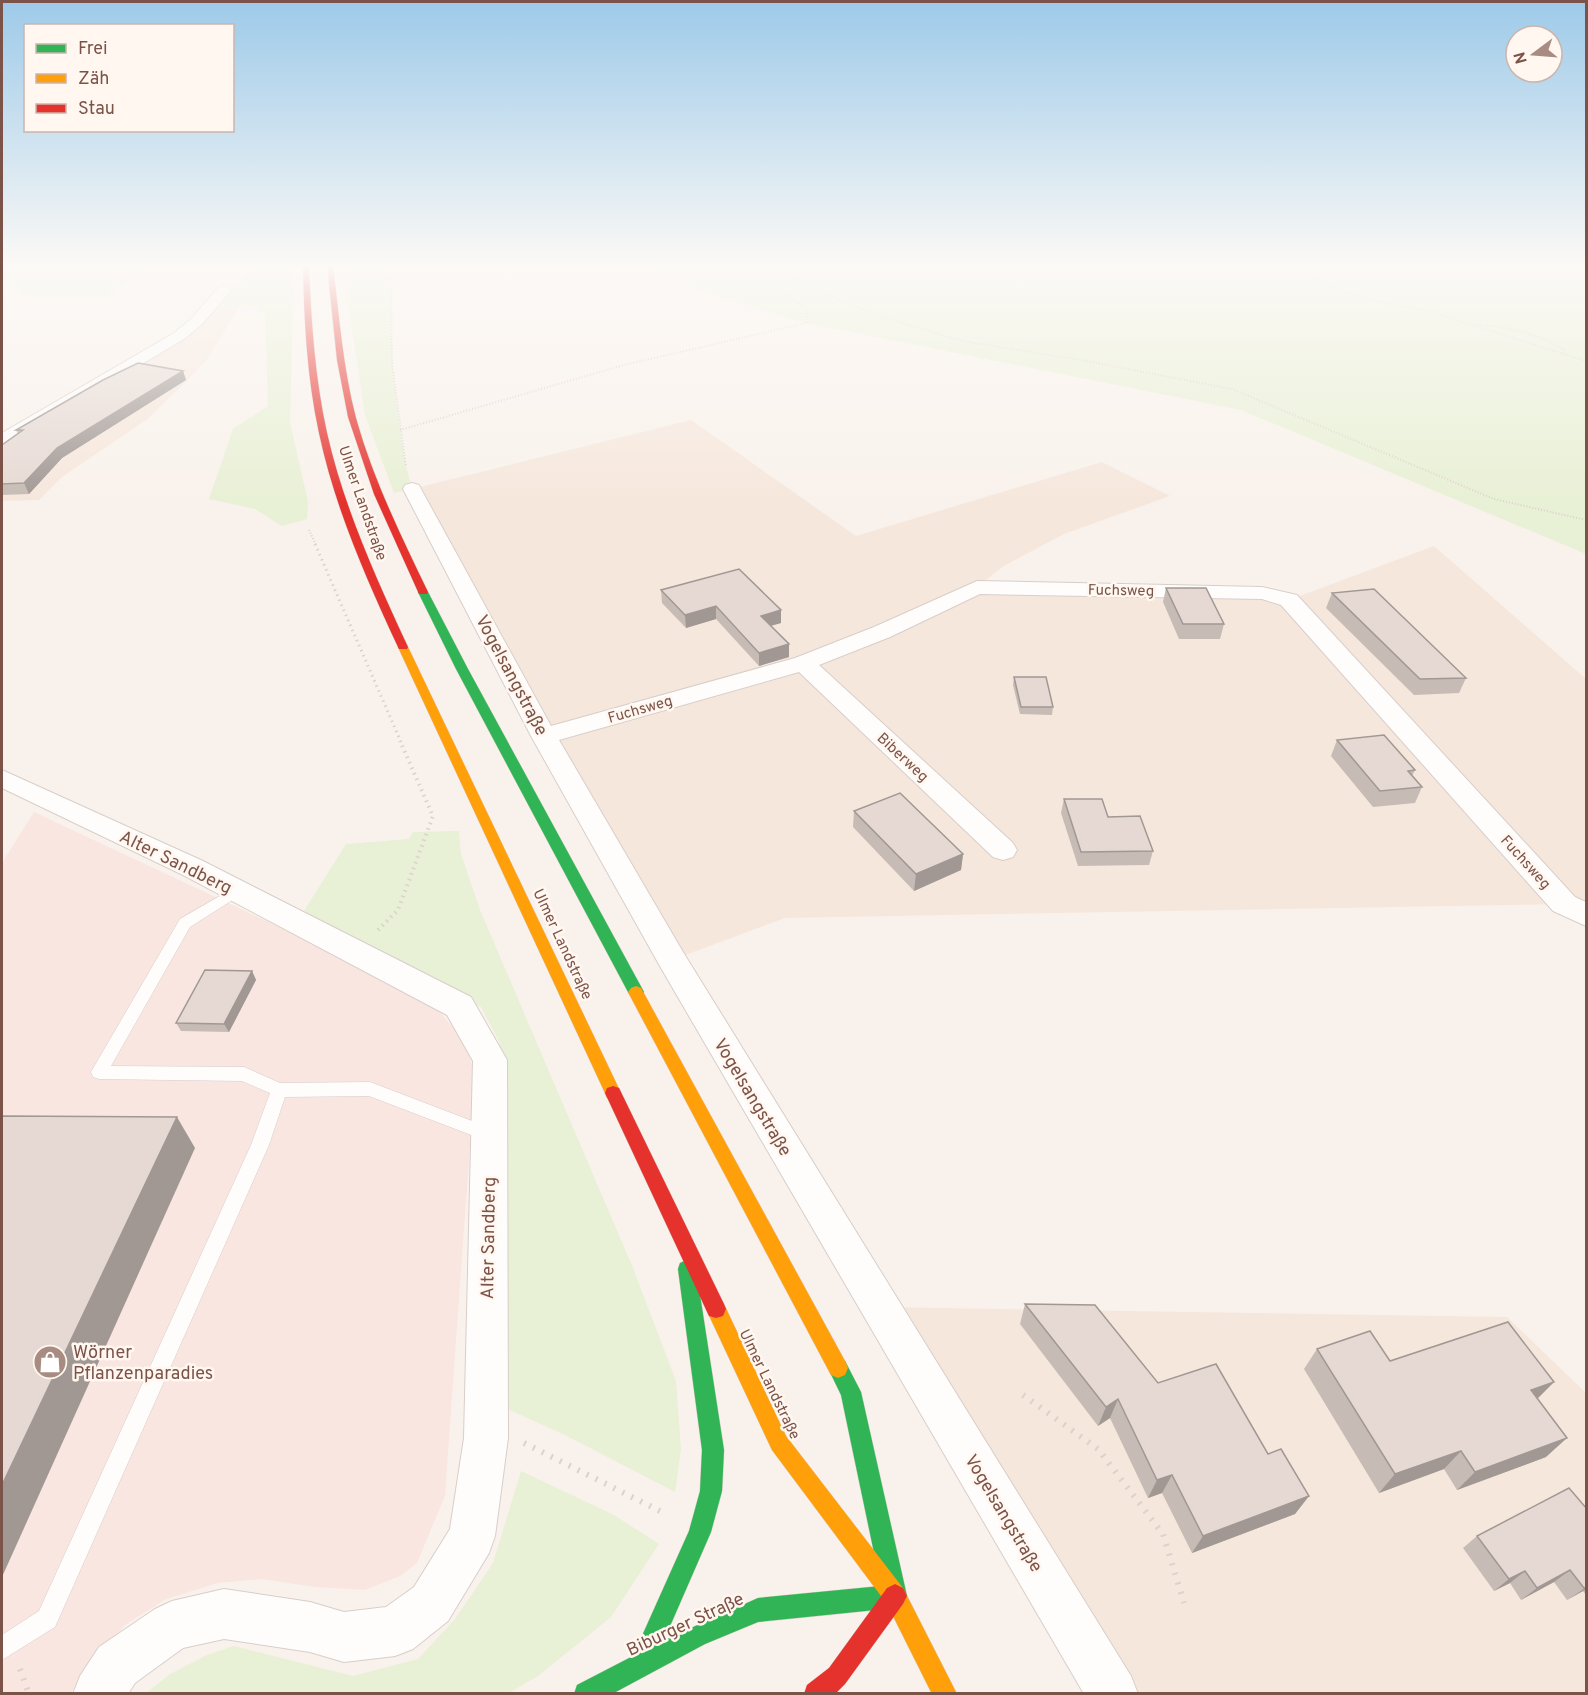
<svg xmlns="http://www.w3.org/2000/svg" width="1588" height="1695" viewBox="0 0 1588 1695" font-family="Overpass,sans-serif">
<rect width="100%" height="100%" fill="#f9f2ec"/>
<g fill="#f6e7dc">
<polygon points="240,306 208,358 185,383 146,420 62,477 39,500 2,501 2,448 183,339 218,308"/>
<polygon points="691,420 856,536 1102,462 1170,496 1064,534 1004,566 978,586 1289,600 1434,546 1586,679 1586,915 1564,904 785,918 672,960 412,489"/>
<polygon points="878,1307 1507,1317 1586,1393 1586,1693 1113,1693"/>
</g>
<polygon fill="#f9e6e0" points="34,812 352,961 437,1009 465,1041 475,1076 445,1496 417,1563 400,1576 365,1590 315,1587 262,1579 218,1583 166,1599 125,1625 81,1677 71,1693 2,1693 2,863"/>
<g fill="#e8f0d5">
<polygon points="2,264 174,264 152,267 105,296 26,297 2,278"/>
<polygon points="256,264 294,264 290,422 308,502 307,519 282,526 255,509 209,499 233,429 268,406 265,312 250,305 218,308"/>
<path d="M342 264H391C391 342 392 413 412 489L394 493 365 415Z"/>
<polygon points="647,264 1586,264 1586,554 1241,410 806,323 690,288"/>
<polygon points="459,831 461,854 480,910 633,1268 676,1381 681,1449 675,1492 565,1435 505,1408 503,1077 500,1043 481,1007 304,911 346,844 409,839 413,832"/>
<polygon points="521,1471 614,1515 659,1544 611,1617 538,1676 507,1694 146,1693 170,1674 207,1655 234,1646 353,1676 418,1659 455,1619 493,1563"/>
</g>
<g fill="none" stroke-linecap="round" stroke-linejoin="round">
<defs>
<polygon id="lane" points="237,886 242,888 244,891 242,894 190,927 111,1066 244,1067 280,1083 370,1082 493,1129 496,1134 493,1139 487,1141 369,1096 285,1097 269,1145 55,1627 2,1660 2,1635 39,1611 251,1145 270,1093 242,1081 99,1079 93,1077 91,1072 180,919"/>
<g id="street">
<polygon points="224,286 229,287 231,290 229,293 201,325 184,339 8,444 2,445 2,433 174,333 191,319 219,287"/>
<polygon points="412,483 419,485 421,489 551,726 795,658 874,627 977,581 1262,587 1297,595 1575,897 1586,902 1586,926 1553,911 1281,605 1262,599 980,594 890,637 819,665 1013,843 1017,850 1013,857 1003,860 993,857 799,672 559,740 683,952 1131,1676 1138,1694 1084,1694 661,968 531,736 403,489 405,485"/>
<polygon points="2,770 203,861 471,997 507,1060 508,1438 495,1536 489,1553 448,1621 413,1649 395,1656 344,1662 310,1652 224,1639 183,1648 135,1683 128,1694 73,1694 80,1676 99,1647 155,1609 172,1601 224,1589 310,1602 344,1612 386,1607 414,1587 450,1529 464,1438 473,1061 447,1015 183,875 2,788"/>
</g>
<g id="fast">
<polygon points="423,589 428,592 468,669 644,992 641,996 636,998 631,996 628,992 456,669 418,592"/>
<polygon points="687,1260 694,1263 696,1269 724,1450 722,1491 711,1532 664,1640 758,1598 881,1586 841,1395 828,1368 831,1361 838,1358 845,1361 861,1392 907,1596 903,1604 895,1608 758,1622 705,1644 612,1694 574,1694 577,1685 633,1656 689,1531 700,1491 702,1450 678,1269 680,1263"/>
</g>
<g id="slow">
<polygon points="403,644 408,647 621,1093 619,1098 613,1100 607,1098 605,1093 398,647"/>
<polygon points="636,986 641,988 845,1361 848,1368 845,1375 838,1378 831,1375 628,992 631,988"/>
<polygon points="716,1300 723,1302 786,1436 903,1588 957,1694 932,1694 887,1604 772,1450 706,1309 709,1302"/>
</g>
<g id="jam">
<path d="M303 264H309C311 321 315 378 327 433 344 508 376 578 408 647L407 649H399L398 647C366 578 335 508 319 433 307 377 304 321 303 264Z"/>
<path d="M327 264H333C339 316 343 368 356 418 373 479 401 536 428 592L427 594H419L374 494 348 417 337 360Z"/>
<polygon points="613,1086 619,1088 723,1302 726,1309 723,1316 716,1318 709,1316 605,1093 607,1088"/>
<polygon points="895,1584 903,1588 907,1596 903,1604 845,1684 835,1694 804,1694 807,1685 829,1668 887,1588"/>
</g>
</defs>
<use href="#lane" stroke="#d8cec9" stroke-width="1"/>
<use href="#street" stroke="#d8cec9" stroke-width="2"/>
<use href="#fast" stroke="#dacfca" stroke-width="1"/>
<use href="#slow" stroke="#dacfca" stroke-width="1"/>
<use href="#jam" stroke="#dacfca" stroke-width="1"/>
<g stroke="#dcd1cd" stroke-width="2" stroke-dasharray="1 2" stroke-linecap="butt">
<polyline points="391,264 392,364 406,467"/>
<polyline points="779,264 808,287 880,316 962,341 1081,360 1232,389 1494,499 1586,520"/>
<polyline points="1288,264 1333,288 1366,299 1425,310 1586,361"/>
<polyline points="239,273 246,264"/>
<path d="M1478 325C1509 327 1537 333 1564 350L1563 354"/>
<polyline points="400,430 624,365 806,323 807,309 767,281 762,264"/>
<polyline points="309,530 316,545"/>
</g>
<polyline stroke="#dcd1cd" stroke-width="3" stroke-dasharray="1.5 4" stroke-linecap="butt" points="315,544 401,742"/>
<polyline stroke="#dcd1cd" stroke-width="4" stroke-dasharray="1.5 4.5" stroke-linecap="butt" points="378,930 398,910 433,816 400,741"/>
<g stroke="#dcd1cd" stroke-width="6" stroke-dasharray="2 8" stroke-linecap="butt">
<polyline points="1023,1395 1098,1449 1163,1534 1184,1603"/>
<polyline points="524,1443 660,1511"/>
<polyline points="20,1669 29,1694"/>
</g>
<use href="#lane" fill="#fefdfc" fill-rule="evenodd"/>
<use href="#street" fill="#fefdfc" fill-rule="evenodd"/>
<use href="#fast" fill="#30b455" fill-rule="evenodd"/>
<use href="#slow" fill="#ff9f0a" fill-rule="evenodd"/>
<use href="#jam" fill="#e5322d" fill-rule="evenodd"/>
</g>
<g fill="#c6bbb5">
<polygon points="183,371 186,380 62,458 29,494 2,495 2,445 18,434 16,430"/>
<polygon points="1166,588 1224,624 1220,639 1179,639 1163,602"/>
<polygon points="661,590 781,610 781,623 771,626 789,644 789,657 759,666 716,619 686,628 662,603"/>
<polygon points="1332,593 1466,678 1459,693 1414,695 1326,608"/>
<polygon points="1014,677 1053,707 1052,715 1020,714 1013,685"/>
<polygon points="1337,740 1415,770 1412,776 1422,787 1415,803 1373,807 1331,756"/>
<polygon points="1064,799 1108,817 1153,851 1149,865 1078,866 1061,813"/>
<polygon points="854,811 963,854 961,870 914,891 853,827"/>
<polygon points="252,971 256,980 229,1032 181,1031 176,1023"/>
<polygon points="1025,1304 1158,1383 1268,1454 1309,1496 1295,1514 1192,1553 1162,1493 1148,1498 1110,1418 1098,1426 1020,1324"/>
<polygon points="1317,1349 1390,1361 1554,1382 1537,1399 1546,1457 1457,1490 1444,1469 1379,1493 1304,1369"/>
<polygon points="1587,1509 1587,1596 1583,1591 1567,1600 1554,1582 1521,1600 1510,1583 1494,1591 1463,1548 1477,1536"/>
</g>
<g fill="#a19894">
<polygon points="183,371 186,380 62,458 29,494 24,483 57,448"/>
<polygon points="716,606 716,619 686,628 685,615"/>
<polygon points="781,610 781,623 762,628 761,616"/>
<polygon points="789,644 789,657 759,666 759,653"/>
<polygon points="963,854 961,870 914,891 916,874"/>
<polygon points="252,971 256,980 229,1032 224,1024"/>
<polygon points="177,1117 195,1148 2,1577 2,1485"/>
<polygon points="1554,1382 1535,1401 1531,1390"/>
<polygon points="1118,1399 1110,1418 1098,1426 1106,1407"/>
<polygon points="1567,1438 1546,1457 1457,1490 1475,1472"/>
<polygon points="1461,1451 1444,1469 1379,1493 1395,1474"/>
<polygon points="1172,1475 1162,1493 1148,1498 1157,1480"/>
<polygon points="1309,1496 1295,1514 1192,1553 1203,1536"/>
<polygon points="1570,1570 1554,1582 1521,1600 1537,1588"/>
<polygon points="1525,1571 1510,1583 1494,1591 1509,1579"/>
<polygon points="1587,1587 1587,1589 1583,1591 1567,1600"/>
</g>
<g fill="#e6d9d3" stroke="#a19894" stroke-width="1.5">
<polygon points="138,363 183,371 57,448 24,483 2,484 2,445 23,430 16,430 103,380"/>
<polygon points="739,569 781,610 761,616 789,644 759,653 716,606 685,615 661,590"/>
<polygon points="1166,588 1206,588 1224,624 1183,624"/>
<polygon points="1374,589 1466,678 1420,679 1332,593"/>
<polygon points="1014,677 1046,677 1053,707 1021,707"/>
<polygon points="1384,735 1415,770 1408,771 1422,787 1380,791 1337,740"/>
<polygon points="900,793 963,854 916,874 854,811"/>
<polygon points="1064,799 1102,799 1108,817 1140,816 1153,851 1081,852"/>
<polygon points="205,970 252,971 224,1024 176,1023"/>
<polygon points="2,1116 177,1117 2,1485"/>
<polygon points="1025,1304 1095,1305 1158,1383 1216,1364 1268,1454 1281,1449 1309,1496 1203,1536 1172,1475 1157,1480 1118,1399 1106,1407"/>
<polygon points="1508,1322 1554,1382 1531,1390 1567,1438 1475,1472 1461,1451 1395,1474 1317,1349 1370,1331 1390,1361"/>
<polygon points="1569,1488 1587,1509 1587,1587 1584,1588 1570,1570 1537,1588 1525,1571 1509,1579 1477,1536"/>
</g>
<linearGradient id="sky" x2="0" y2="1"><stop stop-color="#9dcae9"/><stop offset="0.53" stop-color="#fcf9f6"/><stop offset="1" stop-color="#fcf9f6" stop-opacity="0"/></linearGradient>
<rect width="1588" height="502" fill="url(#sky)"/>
<defs>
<symbol id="shop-disc" viewBox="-11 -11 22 22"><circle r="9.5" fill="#a88b81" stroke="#fff7f0"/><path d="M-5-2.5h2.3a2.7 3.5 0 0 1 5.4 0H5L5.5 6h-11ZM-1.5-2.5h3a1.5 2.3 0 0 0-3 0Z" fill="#fff"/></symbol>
</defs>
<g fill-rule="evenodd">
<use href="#shop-disc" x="31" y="1343" width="38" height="38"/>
</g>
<g text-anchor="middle" stroke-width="5" stroke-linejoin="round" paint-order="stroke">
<g font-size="15" fill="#7c5348" stroke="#fff7f0">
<text transform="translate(363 503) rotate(71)" y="5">Ulmer Landstraße</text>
<text transform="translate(1121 590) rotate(1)" y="5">Fuchsweg</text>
<text transform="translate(640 709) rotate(-16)" y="5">Fuchsweg</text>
<text transform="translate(903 757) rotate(43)" y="5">Biberweg</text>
<text transform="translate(1526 862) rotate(48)" y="5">Fuchsweg</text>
<text transform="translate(563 944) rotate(65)" y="5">Ulmer Landstraße</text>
<text transform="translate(770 1384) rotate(64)" y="5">Ulmer Landstraße</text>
</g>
<g font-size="18" fill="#7c5348" stroke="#fff7f0">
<text transform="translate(512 675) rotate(62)" y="6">Vogelsangstraße</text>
<text transform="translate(176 862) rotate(26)" y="6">Alter Sandberg</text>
<text transform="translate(753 1097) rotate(59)" y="6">Vogelsangstraße</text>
<text transform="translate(488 1238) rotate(-89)" y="6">Alter Sandberg</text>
<text transform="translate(1004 1513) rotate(59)" y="6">Vogelsangstraße</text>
<text transform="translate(685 1624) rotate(-25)" y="6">Biburger Straße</text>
</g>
<g font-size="18" fill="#7c5348" stroke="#fff7f0" text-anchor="start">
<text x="73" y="1358">Wörner<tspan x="73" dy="21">Pflanzenparadies</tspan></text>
</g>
</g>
<rect width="1588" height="1695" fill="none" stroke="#7c5348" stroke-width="6"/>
<rect x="24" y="24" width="210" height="108" fill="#fff7f0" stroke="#cbb5ad" stroke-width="1.5"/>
<rect x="36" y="44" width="30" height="9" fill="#30b455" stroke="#cbb5ad" stroke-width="1.5"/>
<text x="78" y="54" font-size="18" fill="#7c5348">Frei</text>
<rect x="36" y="74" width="30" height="9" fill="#ff9f0a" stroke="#cbb5ad" stroke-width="1.5"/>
<text x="78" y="84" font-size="18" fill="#7c5348">Zäh</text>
<rect x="36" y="104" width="30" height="9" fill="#e5322d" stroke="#cbb5ad" stroke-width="1.5"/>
<text x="78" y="114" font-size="18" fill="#7c5348">Stau</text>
<g transform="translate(1534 54) rotate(254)"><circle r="28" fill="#fff7f0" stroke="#cbb5ad" stroke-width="1.5"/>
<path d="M0-4.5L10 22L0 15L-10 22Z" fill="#a88b81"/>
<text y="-9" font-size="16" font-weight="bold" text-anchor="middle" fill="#7c5348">N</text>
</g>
</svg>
